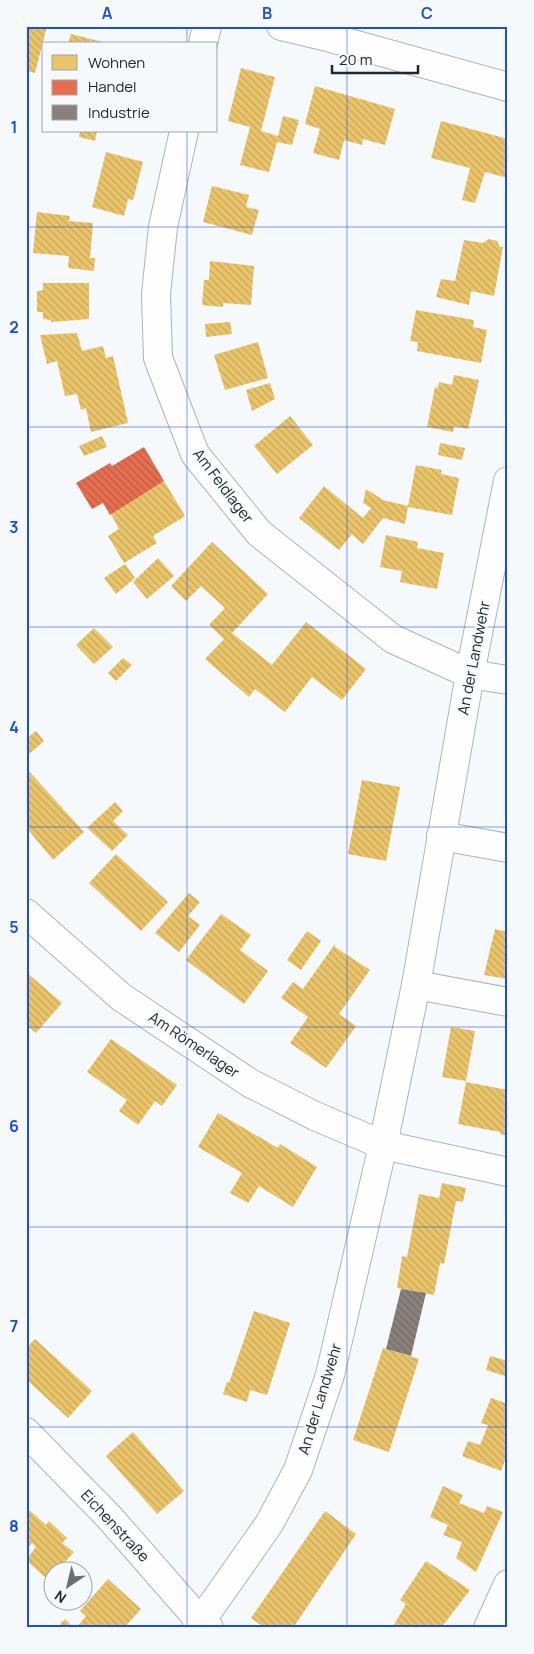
<svg xmlns="http://www.w3.org/2000/svg" width="534" height="1654" viewBox="0 0 534 1654" font-family="Manrope,sans-serif">
<defs>
<pattern id="homes-back-hatch" width="6" height="6" patternUnits="userSpaceOnUse" patternTransform="scale(1.25)"><rect width="6" height="6" fill="#e9c46a"/><path d="M-1 5l2 2M0 0l6 6M5-1l2 2" fill="none" stroke="#c8a85c"/></pattern>
<pattern id="shops-back-hatch" width="6" height="6" patternUnits="userSpaceOnUse" patternTransform="scale(1.25)"><rect width="6" height="6" fill="#e76f51"/><path d="M-1 5l2 2M0 0l6 6M5-1l2 2" fill="none" stroke="#bb5b44"/></pattern>
<pattern id="industry-back-hatch" width="6" height="6" patternUnits="userSpaceOnUse" patternTransform="scale(1.25)"><rect width="6" height="6" fill="#8a817c"/><path d="M-1 5l2 2M0 0l6 6M5-1l2 2" fill="none" stroke="#706a66"/></pattern>
</defs>
<rect width="100%" height="100%" fill="#f6f9fb"/>
<g fill="url(#homes-back-hatch)">
<polygon points="26,26 47,26 35,73 26,71"/>
<polygon points="71,34 107,43 107,44 68,44"/>
<polygon points="241,68 275,77 261,131 278,136 283,116 299,120 292,145 277,142 269,172 240,165 250,127 228,121"/>
<polygon points="315,86 395,109 385,145 363,139 362,145 344,140 339,160 313,153 320,129 305,124"/>
<polygon points="441,121 508,139 508,178 485,172 475,203 462,200 470,168 431,158"/>
<polygon points="80,131 97,131 95,141 79,137"/>
<polygon points="106,152 143,162 133,200 128,199 124,216 92,207"/>
<polygon points="212,186 249,195 246,207 259,210 252,235 203,222"/>
<polygon points="37,212 70,216 69,221 93,223 90,258 95,258 94,271 68,268 69,256 33,253"/>
<polygon points="489,239 497,241 500,247 503,247 494,296 471,291 469,305 436,297 441,279 455,281 464,240 483,243"/>
<polygon points="210,261 254,266 251,305 223,303 223,307 202,305 204,280 209,280"/>
<polygon points="43,283 89,283 89,319 51,322 51,320 43,319 43,312 37,312 37,291 43,290"/>
<polygon points="416,310 474,320 473,327 487,330 481,363 417,351 418,342 410,341"/>
<polygon points="230,322 232,334 206,337 205,324"/>
<polygon points="77,333 82,351 103,346 106,358 113,356 128,423 91,432 86,408 81,410 77,394 65,396 57,361 47,364 40,335"/>
<polygon points="258,342 268,378 225,390 214,355"/>
<polygon points="454,375 479,380 468,429 454,426 453,432 427,427 435,387 438,388 439,382 452,385"/>
<polygon points="270,383 275,399 252,411 246,390"/>
<polygon points="290,416 313,445 277,474 254,446"/>
<polygon points="102,436 107,447 84,456 79,446"/>
<polygon points="440,443 465,448 462,460 438,455"/>
<polygon points="416,465 442,470 441,474 459,478 452,515 408,507 405,524 383,518 363,544 352,534 339,550 299,518 325,485 325,487 363,518 371,508 363,503 366,489 383,500 408,506"/>
<polygon points="164,481 185,516 153,536 157,543 124,563 108,536 119,529 111,514"/>
<polygon points="386,535 418,542 417,548 444,553 437,589 400,582 402,571 380,567"/>
<polygon points="212,542 268,594 232,633 272,665 306,622 366,669 342,700 312,677 285,712 255,689 249,697 205,659 224,639 209,625 225,608 201,586 186,601 171,586"/>
<polygon points="158,558 174,576 147,599 133,582"/>
<polygon points="125,564 135,578 116,594 104,578"/>
<polygon points="94,628 113,647 94,664 76,645"/>
<polygon points="123,658 132,665 116,681 108,673"/>
<polygon points="36,731 44,741 26,757 26,739"/>
<polygon points="26,768 84,832 53,860 26,827"/>
<polygon points="362,780 400,787 386,861 348,854"/>
<polygon points="115,802 123,811 113,821 128,835 112,851 87,828"/>
<polygon points="116,854 168,902 141,931 89,883"/>
<polygon points="189,893 200,902 188,916 200,925 179,952 155,933"/>
<polygon points="221,914 251,935 240,950 268,971 244,1004 186,960"/>
<polygon points="495,929 508,932 508,979 484,975"/>
<polygon points="307,931 321,941 301,970 287,960"/>
<polygon points="335,944 335,947 370,970 339,1014 356,1026 326,1068 290,1043 308,1017 281,998 293,982 303,989"/>
<polygon points="26,972 62,1003 36,1033 26,1025"/>
<polygon points="451,1027 475,1031 466,1081 442,1077"/>
<polygon points="111,1039 177,1085 162,1106 155,1101 138,1125 119,1111 127,1100 87,1072"/>
<polygon points="466,1082 508,1090 508,1136 500,1134 500,1132 458,1124"/>
<polygon points="218,1113 278,1148 280,1144 317,1167 293,1207 259,1186 248,1203 230,1193 242,1173 198,1147"/>
<polygon points="442,1183 466,1188 463,1202 456,1201 444,1264 440,1263 434,1295 397,1288 402,1256 407,1257 419,1194 439,1198"/>
<polygon points="254,1311 290,1323 267,1395 250,1390 247,1402 223,1394 227,1382 229,1383"/>
<polygon points="35,1339 92,1391 68,1418 26,1379 26,1348"/>
<polygon points="383,1348 419,1359 389,1452 353,1440"/>
<polygon points="490,1356 508,1361 508,1377 486,1370"/>
<polygon points="491,1398 508,1404 508,1459 506,1458 501,1471 462,1456 468,1441 480,1445 488,1425 481,1423"/>
<polygon points="133,1432 184,1491 157,1514 106,1456"/>
<polygon points="443,1486 463,1495 459,1503 484,1513 487,1506 503,1512 476,1572 456,1558 462,1542 443,1535 448,1525 430,1517"/>
<polygon points="26,1507 46,1525 49,1521 67,1538 62,1543 74,1552 56,1572 52,1572 52,1576 48,1580 26,1560 36,1547 32,1543 26,1550"/>
<polygon points="325,1511 356,1534 293,1628 265,1628 251,1618"/>
<polygon points="426,1561 470,1590 441,1628 392,1628 406,1604 400,1600"/>
<polygon points="108,1579 141,1609 124,1628 76,1628 86,1616 80,1611"/>
<polygon points="65,1619 74,1628 64,1628 60,1624"/>
</g>
<polygon fill="url(#shops-back-hatch)" points="144,447 164,481 110,515 103,503 92,509 76,483 110,463 112,466"/>
<polygon fill="url(#industry-back-hatch)" points="401,1289 426,1293 411,1356 386,1349"/>
<g fill="none" stroke-linecap="round" stroke-linejoin="round">
<defs>
<g id="minor">
<polyline points="281,26 331,38 508,87"/>
<polyline points="203,44 207,26"/>
<polyline points="184,131 163,227 156,294 158,358 195,454 259,533 393,639 470,674 508,680"/>
<polyline points="441,836 508,848"/>
<polyline points="26,913 121,997 250,1083 315,1116 383,1145 508,1172"/>
<polyline points="416,985 508,1002"/>
<polyline points="26,1432 110,1518 201,1622 209,1628"/>
<polyline points="196,1628 269,1524 298,1470 330,1375 383,1145 416,985 470,674 508,481"/>
<polyline points="488,1628 508,1584"/>
</g>
</defs>
<use href="#minor" stroke="#aeb3b6" stroke-width="30"/>
<use href="#minor" stroke="#fefefe" stroke-width="28"/>
</g>
<path fill="none" stroke="#1d4ed8" stroke-width="1" stroke-opacity="0.55" d="M187 26V44M347 26V1628M187 131V1628M26 227H508M26 427H508M26 627H508M26 827H508M26 1027H508M26 1227H508M26 1427H508"/>
<g text-anchor="middle" stroke-width="5" stroke-linejoin="round" paint-order="stroke">
<g font-size="15" fill="#21272d" stroke="#f5f9fc">
<text transform="translate(223 486) rotate(53)" y="5">Am Feldlager</text>
<text transform="translate(474 658) rotate(-79)" y="5">An der Landwehr</text>
<text transform="translate(194 1045) rotate(34)" y="5">Am Römerlager</text>
<text transform="translate(320 1399) rotate(-73)" y="5">An der Landwehr</text>
<text transform="translate(115 1526) rotate(47)" y="5">Eichenstraße</text>
</g>
</g>
<rect width="534" height="1654" fill="none" stroke="#f5f9fc" stroke-width="55"/>
<rect x="42" y="42" width="175" height="90" fill="#f5f9fc" stroke="#a0a5a9"/>
<rect x="52" y="55" width="25" height="15" fill="#e9c46a" stroke="#a0a5a9"/>
<text x="88" y="68" font-size="15" fill="#21272d">Wohnen</text>
<rect x="52" y="80" width="25" height="15" fill="#e76f51" stroke="#a0a5a9"/>
<text x="88" y="92" font-size="15" fill="#21272d">Handel</text>
<rect x="52" y="105" width="25" height="15" fill="#8a817c" stroke="#a0a5a9"/>
<text x="88" y="118" font-size="15" fill="#21272d">Industrie</text>
<g transform="translate(68 1586) rotate(215)"><circle r="24" fill="#f5f9fc" stroke="#a0a5a9"/>
<path d="M0-4L9 19L0 12L-9 19Z" fill="#6c7075"/>
<text y="-8" font-size="14" font-weight="bold" text-anchor="middle" fill="#21272d">N</text>
</g>
<path d="M332 65v8h86v-8" fill="none" stroke="#21272d" stroke-width="2.5"/>
<text x="339" y="65" font-size="15" fill="#21272d" stroke="#f5f9fc" stroke-width="4" paint-order="stroke">20 m</text>
<rect x="28" y="28" width="478" height="1598" fill="none" stroke="#1d4ed8" stroke-width="2"/>
<g font-size="16" text-anchor="middle" font-weight="bold" fill="#1d4ed8">
<text x="107" y="19">A</text>
<text x="267" y="19">B</text>
<text x="427" y="19">C</text>
<text x="14" y="133">1</text>
<text x="14" y="333">2</text>
<text x="14" y="533">3</text>
<text x="14" y="733">4</text>
<text x="14" y="933">5</text>
<text x="14" y="1132">6</text>
<text x="14" y="1332">7</text>
<text x="14" y="1532">8</text>
</g>
</svg>
